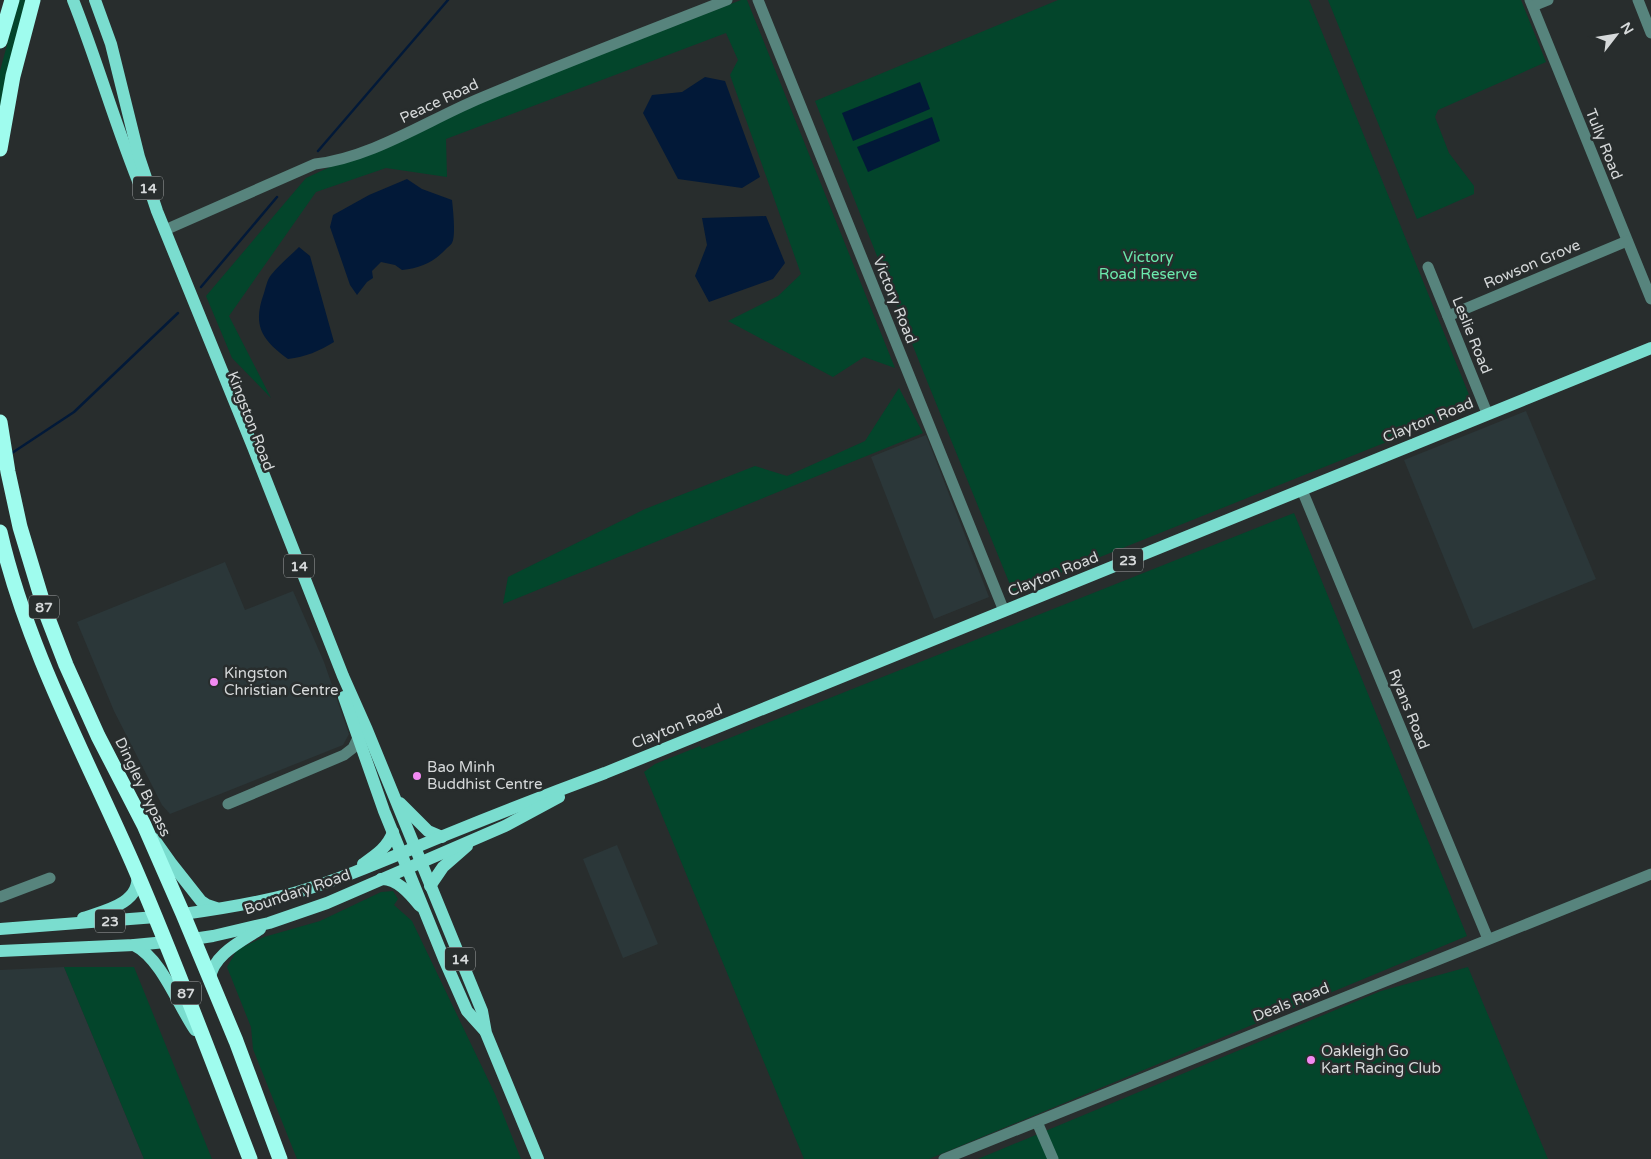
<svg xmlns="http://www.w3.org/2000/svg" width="1651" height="1159" viewBox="0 0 1651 1159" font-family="'Varela Round',sans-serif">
<rect width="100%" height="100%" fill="#282d2d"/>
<g fill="#2b3739">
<polygon points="1526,411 1596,579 1473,629 1404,460"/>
<polygon points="926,435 989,597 934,619 871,457"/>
<polygon points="225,562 245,610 293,591 324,662 349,734 343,745 170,814 162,805 114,711 77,622"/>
<polygon points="617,845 658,944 623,958 583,859"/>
<polygon points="64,967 144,1159 0,1159 0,970"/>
</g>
<g fill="#03452b">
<polygon points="19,0 26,0 0,108 0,71"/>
<polygon points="741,0 747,0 895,368 864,357 833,377 728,321 778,296 801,274 730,75 738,60 726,33 446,139 447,177 386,168 316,192 229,316 271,398 232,358 206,296 306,178 427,122"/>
<polygon points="1058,0 1309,0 1474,407 1013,592 929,386 815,101"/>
<polygon points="1328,0 1521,0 1546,62 1438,110 1435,117 1449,153 1474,186 1474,194 1417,219"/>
<polygon points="899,388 923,433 503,604 508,577 645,509 755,466 787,476 865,441"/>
<polygon points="1294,513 1467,936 929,1159 804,1159 644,772 655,764 700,746 702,749"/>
<polygon points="393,891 398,899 394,905 412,921 495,1094 521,1159 297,1159 253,1049 251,1027 227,967 237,950 264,937 320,921 381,892"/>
<polygon points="64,967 134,967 212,1159 144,1159"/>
<polygon points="1468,967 1548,1159 978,1159 1381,991"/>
</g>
<g fill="#021938">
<polygon points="705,77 725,81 760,177 742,188 678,179 643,113 652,95 682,92"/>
<polygon points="920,82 930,109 853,141 842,113"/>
<polygon points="932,117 940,141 868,172 857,147"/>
<path d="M407 179 422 189 452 200C453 209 456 235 452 243 451 245 449 246 447 248 434 262 421 268 402 270L395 265 381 262 372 271 373 278 367 282 357 295 350 285 330 227 333 215 369 195Z"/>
<polygon points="766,216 785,263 773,279 709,302 695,276 707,245 702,218"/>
<path d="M299 247 310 256 334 342C319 351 306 357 288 359 262 340 252 326 264 293 266 287 267 280 271 275 279 265 290 256 299 247Z"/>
</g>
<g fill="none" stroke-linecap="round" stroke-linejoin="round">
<g stroke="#021938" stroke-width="2.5">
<polyline points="318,151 448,0"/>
<polyline points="201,287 277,197"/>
<polyline points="12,453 74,412 178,313"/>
</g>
<g stroke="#57847d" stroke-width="11">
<polyline points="758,0 1004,611"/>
<polyline points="1530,0 1651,299"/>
<polyline points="1638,0 1651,33"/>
<polyline points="1533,6 1548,0"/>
<path d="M165 230 315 164C370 158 425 122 476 100 559 65 643 33 727 0"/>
<polyline points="1428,267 1487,413"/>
<polyline points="1448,316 1627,241"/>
<polyline points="1302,490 1488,939"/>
<polyline points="228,804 344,755 353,748 359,736"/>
<polyline points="0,897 50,878"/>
<polyline points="1037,1122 1053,1159"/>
<polyline points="944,1159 1651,874"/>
</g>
<g stroke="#7addcf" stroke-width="12">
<path d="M73 0C98 63 116 128 142 191"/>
<polyline points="95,0 111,44 139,157 157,211 253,447 343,676 367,730 482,1011 486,1033 538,1159"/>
<polyline points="344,697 384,811 444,959 467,1011 485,1031"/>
<polyline points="400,803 428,831 442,837"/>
<polyline points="154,839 171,863 201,901 207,905 216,908"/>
<path d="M363 864C376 855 388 847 393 832"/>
<path d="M381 879C397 878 410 894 420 906"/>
<polyline points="430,886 443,867 467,846"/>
<path d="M183 914C220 909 257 903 294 893 345 878 394 856 443 836 497 814 551 793 605 773L1651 348"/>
<path d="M83 918C104 911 142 903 137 874"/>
<polyline points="0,929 156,917"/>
<polyline points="193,939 213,936 269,923 327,903 505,826 559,797"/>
<path d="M134 945C161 958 178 1005 195 1030"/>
<polyline points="0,951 134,945 166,942"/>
<path d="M210 979C212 955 242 941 260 929"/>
</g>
<g stroke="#9ffcee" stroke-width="15">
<polyline points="0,41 12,0"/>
<polyline points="0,149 13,76 33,0"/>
<polyline points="0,422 8,472 20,527 46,613 66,665 98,736 144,825 183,914 236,1041 280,1159"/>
<path d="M0 532C27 650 88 760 136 871 177 966 213 1063 250 1159"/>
</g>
</g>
<g fill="#f28af2" stroke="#282d2d" stroke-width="2">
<circle cx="214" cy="682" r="5"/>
<circle cx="417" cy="776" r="5"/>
<circle cx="1311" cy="1060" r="5"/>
</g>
<g text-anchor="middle" stroke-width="5" stroke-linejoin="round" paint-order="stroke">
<g fill="#282d2d" stroke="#a2a5a6" stroke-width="1">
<rect x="133" y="176.5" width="30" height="23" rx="4"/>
<rect x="1113" y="548.5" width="30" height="23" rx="4"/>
<rect x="284" y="554.5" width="30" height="23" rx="4"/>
<rect x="29" y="595.5" width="30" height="23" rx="4"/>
<rect x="95" y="909.5" width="30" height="23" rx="4"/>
<rect x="445" y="947.5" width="30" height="23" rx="4"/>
<rect x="171" y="981.5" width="30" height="23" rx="4"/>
</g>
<g font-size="14" font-weight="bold" fill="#d6d9da">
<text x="148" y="193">14</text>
<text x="1128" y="565">23</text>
<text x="299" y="571">14</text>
<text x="44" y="612">87</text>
<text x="110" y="926">23</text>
<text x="460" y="964">14</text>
<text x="186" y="998">87</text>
</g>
<g font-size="15" fill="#d6d9da" stroke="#282d2d">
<text transform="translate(439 101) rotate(-25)" y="5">Peace Road</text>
<text transform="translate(1604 144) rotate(68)" y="5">Tully Road</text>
<text transform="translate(1532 264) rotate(-23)" y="5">Rowson Grove</text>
<text transform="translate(895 300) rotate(68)" y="5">Victory Road</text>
<text transform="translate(1472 335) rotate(68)" y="5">Leslie Road</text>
<text transform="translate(1428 420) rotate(-22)" y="5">Clayton Road</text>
<text transform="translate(251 421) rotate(69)" y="5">Kingston Road</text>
<text transform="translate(1053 574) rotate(-22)" y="5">Clayton Road</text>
<text transform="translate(1409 709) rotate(68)" y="5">Ryans Road</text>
<text transform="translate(677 726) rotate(-22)" y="5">Clayton Road</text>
<text transform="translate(143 787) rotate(64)" y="5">Dingley Bypass</text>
<text transform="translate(297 892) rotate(-19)" y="5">Boundary Road</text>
<text transform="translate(1291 1002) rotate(-22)" y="5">Deals Road</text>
</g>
<g font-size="15" fill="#6beaad" stroke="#282d2d">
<text x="1148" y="262">Victory<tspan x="1148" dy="17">Road Reserve</tspan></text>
</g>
<g font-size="15" fill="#d6d9da" stroke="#282d2d" text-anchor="start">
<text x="224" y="678">Kingston<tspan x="224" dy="17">Christian Centre</tspan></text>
<text x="427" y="772">Bao Minh<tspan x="427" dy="17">Buddhist Centre</tspan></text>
<text x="1321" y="1056">Oakleigh Go<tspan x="1321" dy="17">Kart Racing Club</tspan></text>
</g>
</g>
<g transform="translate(1616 35) rotate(59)" stroke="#282d2d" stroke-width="4" paint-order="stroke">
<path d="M0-4L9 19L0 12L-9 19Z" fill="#d6d9da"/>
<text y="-8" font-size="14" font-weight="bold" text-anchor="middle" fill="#d6d9da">N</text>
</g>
</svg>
